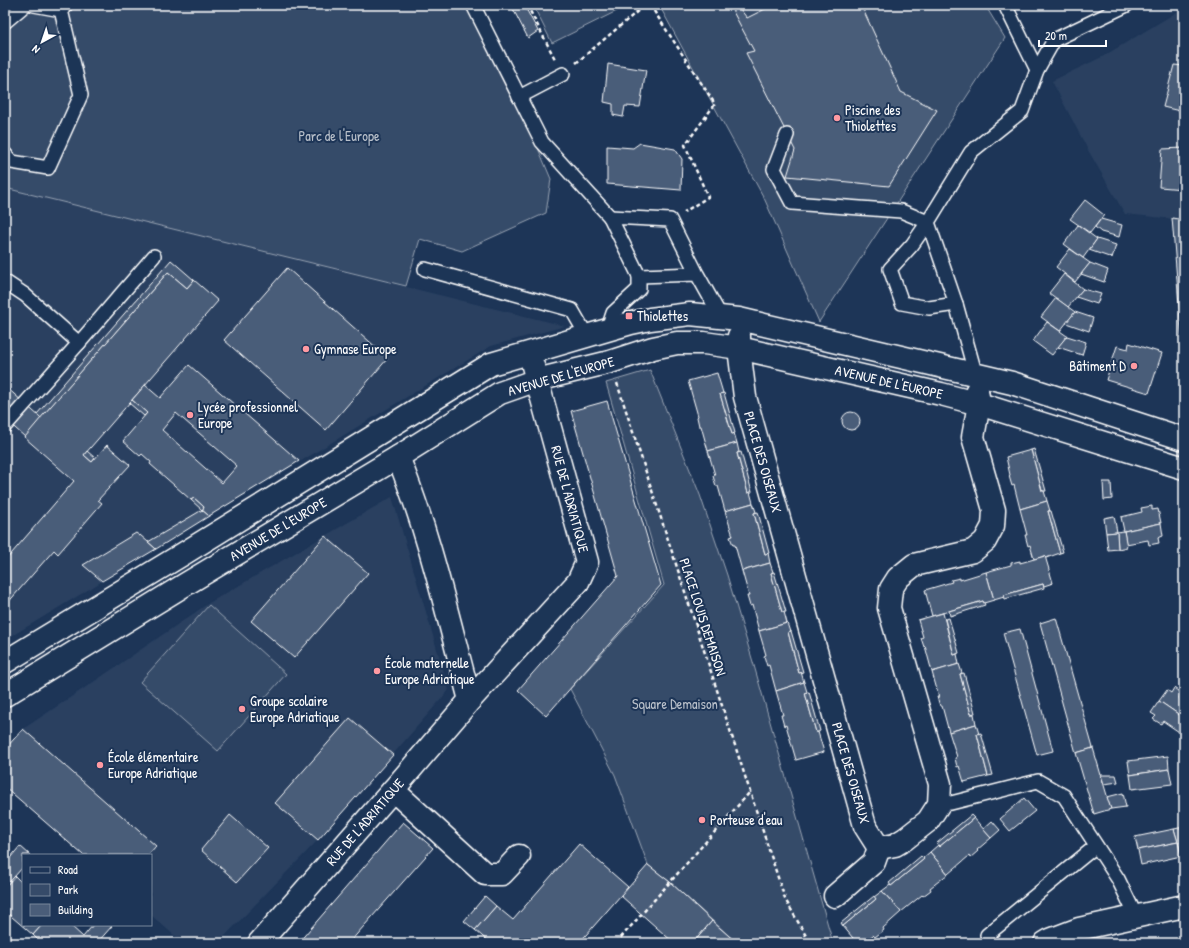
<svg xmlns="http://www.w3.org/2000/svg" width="1189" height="948" viewBox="0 0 1189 948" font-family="'Patrick Hand',sans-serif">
<rect width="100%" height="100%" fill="#1d3557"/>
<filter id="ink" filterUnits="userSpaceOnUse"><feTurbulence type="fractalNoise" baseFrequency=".025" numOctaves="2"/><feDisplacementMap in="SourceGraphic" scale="8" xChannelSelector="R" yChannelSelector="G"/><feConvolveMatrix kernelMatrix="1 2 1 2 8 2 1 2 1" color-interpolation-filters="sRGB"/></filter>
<g filter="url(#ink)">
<g fill="#2a4161">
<polygon points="1184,8 1184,220 1125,214 1088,150 1052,81 1102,57"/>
<polygon points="5,188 565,326 491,346 5,640"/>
<polygon points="392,497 449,690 318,840 218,943 183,943 151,915 151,855 83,855 5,787 5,749 23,729 98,679 209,603"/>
</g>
<g fill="#364b69" stroke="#9aa5b4">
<polygon points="5,5 468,5 532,134 551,179 546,213 462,251 420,239 406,286 5,188"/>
<polygon points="533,5 629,5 552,43"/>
<polygon points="659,5 985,5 1005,38 819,322 764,198"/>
<polygon points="650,370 700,495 727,575 753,662 833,943 737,943 670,882 648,865 615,775 570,689 664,585 606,383"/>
<polygon points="209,605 286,674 218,751 140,682"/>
</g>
<g fill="#4a5d79" stroke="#fff" fill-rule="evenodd">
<polygon points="511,5 524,5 538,31 528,38"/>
<polygon points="731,5 737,5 747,18 773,5 861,5 901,92 937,110 889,186 787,176 795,150 746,53 754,51 730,6"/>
<polygon points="608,64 646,70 640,107 625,106 623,117 613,115 613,104 604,102"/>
<polygon points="1174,65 1184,66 1184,112 1163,107"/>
<polygon points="640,143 675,149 682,159 681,190 607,184 607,146 633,148"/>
<polygon points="1184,148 1184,189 1159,187 1162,149"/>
<polygon points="1085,200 1104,215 1090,233 1070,219"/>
<polygon points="1172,218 1184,220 1184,368 1173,230"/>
<polygon points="1101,219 1122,225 1119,237 1101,232 1095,227"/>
<polygon points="1078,225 1097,239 1083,258 1064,244"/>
<polygon points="1097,239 1116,245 1112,258 1089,250"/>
<polygon points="1070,249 1090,263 1075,282 1056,267"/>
<polygon points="171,260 194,280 187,288 168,272 41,418 37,414"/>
<polygon points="1090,263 1108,270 1104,282 1081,274"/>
<polygon points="287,268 388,358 326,430 224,340"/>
<polygon points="168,272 187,288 194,280 218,301 84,455 92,462 107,445 130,465 98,500 102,503 58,554 54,550 5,606 5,561 74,481 24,437"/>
<polygon points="1064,274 1083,289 1068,307 1049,293"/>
<polygon points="1083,289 1101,294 1097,304 1076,297"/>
<polygon points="1056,298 1075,312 1060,331 1041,317"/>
<polygon points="1075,312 1093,318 1089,331 1066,323"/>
<polygon points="1047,322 1067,336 1052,355 1033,341"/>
<polygon points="1067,336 1086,342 1082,355 1058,347"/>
<polygon points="1129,343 1162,353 1149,393 1106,380 1117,346 1128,349"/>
<path d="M189 365 299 461 209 516 202 510 204 507 194 498 191 500 150 464 151 462 142 454 140 456 123 441 147 413 132 400 145 385 160 398ZM176 413 237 466 222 483 162 430Z"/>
<polygon points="717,373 723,393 720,394 726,413 732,434 734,433 737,443 708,451 701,426 699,426 697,417 698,416 688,381"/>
<polygon points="5,386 41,418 25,437 5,419"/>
<polygon points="724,393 735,433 732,434 720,394"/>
<polygon points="132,400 147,413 144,416 129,403"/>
<polygon points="607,401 661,585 546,716 518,690 618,576 571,411"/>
<circle cx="851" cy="421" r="9"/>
<polygon points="737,443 739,452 737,453 748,493 750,492 753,503 725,511 718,486 716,486 713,476 715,475 708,451"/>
<polygon points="1034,449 1046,491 1042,491 1031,450"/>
<polygon points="1031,450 1042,491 1044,491 1047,501 1020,509 1014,485 1012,486 1009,476 1010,475 1006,457"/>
<polygon points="87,451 95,458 92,462 84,455"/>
<polygon points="741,452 752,492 750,492 748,493 737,453"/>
<polygon points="1103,482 1111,482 1112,499 1104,500"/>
<polygon points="194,498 204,507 202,510 191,500"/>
<polygon points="1047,501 1050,511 1048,511 1060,553 1046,558 1045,556 1034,559 1030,545 1028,546 1025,535 1027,535 1020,509"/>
<polygon points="753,503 756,512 754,513 765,554 768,553 770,563 742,571 735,545 733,545 730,537 733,536 725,511"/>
<polygon points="1152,506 1152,510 1158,509 1161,523 1124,531 1121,517 1142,512 1141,508"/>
<polygon points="202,510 209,516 156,549 148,542"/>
<polygon points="1048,511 1051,511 1063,552 1060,553"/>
<polygon points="758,512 769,553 765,554 754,513"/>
<polygon points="1114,516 1117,532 1106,533 1104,518"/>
<polygon points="1161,523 1163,536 1158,538 1159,543 1149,545 1148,540 1126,544 1124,531"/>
<polygon points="1124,531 1127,547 1118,549 1117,532"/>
<polygon points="1117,532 1118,549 1108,550 1106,533"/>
<polygon points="136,533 140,536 140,535 156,549 102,581 83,565"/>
<polygon points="325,536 368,573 294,658 251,621"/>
<polygon points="1045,556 1053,583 1044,586 1043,584 1004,595 1004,597 994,600 986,572 1011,565 1011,563 1020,561 1020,563"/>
<polygon points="770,563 773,572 771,573 775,587 782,612 784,612 787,623 759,631 752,605 750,606 747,596 749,596 742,571"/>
<polygon points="774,572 786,612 782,612 771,573"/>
<polygon points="986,572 994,600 984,603 983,601 932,616 925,590 952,582 951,580 960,578 960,580"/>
<polygon points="1043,584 1044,588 1005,599 1004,595"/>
<polygon points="983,601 985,605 950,616 949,611"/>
<polygon points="943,613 954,655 957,654 959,664 932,672 925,646 924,647 921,638 923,637 918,620"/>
<polygon points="949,618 959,653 954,655 945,619"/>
<polygon points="1056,618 1093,748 1076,753 1040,623"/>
<polygon points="787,623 790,632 788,632 799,673 801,672 804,682 776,691 769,665 767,666 764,656 766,655 759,631"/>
<polygon points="1020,629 1053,751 1037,755 1003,633"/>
<polygon points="791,631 803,672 799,673 788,632"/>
<polygon points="959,664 962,673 960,674 971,714 974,714 976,724 949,732 942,706 940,706 937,697 939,697 932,672"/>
<polygon points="964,673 975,713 971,714 960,674"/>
<polygon points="804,682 807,692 805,693 816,732 818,732 824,752 796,760 786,725 784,726 781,715 783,715 776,691"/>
<polygon points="1174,688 1182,694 1179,698 1184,702 1184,718 1159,701 1167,690 1171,693"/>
<polygon points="809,692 820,731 818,732 816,732 805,693"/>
<polygon points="1159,701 1184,718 1184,731 1182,734 1163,721 1161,724 1153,719 1156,716 1151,713"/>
<polygon points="350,718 393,755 318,840 275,803"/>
<polygon points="976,724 979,734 977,734 988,776 964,782 959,766 957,767 955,758 957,757 949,732"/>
<polygon points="23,729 156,846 148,855 83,855 5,787 5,749"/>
<polygon points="981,733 993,775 988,776 977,734"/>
<polygon points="1093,748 1111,809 1094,814 1076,753"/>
<polygon points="1168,756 1169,769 1130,775 1128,761"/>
<polygon points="1169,769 1172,784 1132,789 1130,775"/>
<polygon points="1101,775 1116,775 1118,782 1104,784"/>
<polygon points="1123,793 1126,807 1111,809 1107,797"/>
<polygon points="1024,798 1035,811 1010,831 1000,819"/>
<polygon points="230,815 268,848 237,882 201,850"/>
<polygon points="971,815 974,818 939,847 937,843"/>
<polygon points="974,818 991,838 977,850 978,851 970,858 969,856 948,874 930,852 938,845 939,847"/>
<polygon points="992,821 1000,830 991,838 983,829"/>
<polygon points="403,822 433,848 349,943 298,943"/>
<polygon points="1184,827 1184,841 1178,842 1174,829"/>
<polygon points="1174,829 1178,842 1138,850 1135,837"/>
<polygon points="1184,841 1184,855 1181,856 1178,842"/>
<polygon points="1178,842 1181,856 1141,865 1138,850"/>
<polygon points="579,844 628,887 579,943 490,943 475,930 496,906 513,920"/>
<polygon points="20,846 30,855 23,855 23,867 5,887 5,864"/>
<polygon points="930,852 948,874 930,888 931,890 923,896 922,895 901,912 882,891 890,885 891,886 924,859 923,858"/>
<polygon points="921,856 924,859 891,886 889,883"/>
<polygon points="648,865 670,882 712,921 693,943 674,943 621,896"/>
<polygon points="15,876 23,884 23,925 42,925 33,935 5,911 5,887"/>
<polygon points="882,891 901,912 883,928 884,930 875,937 873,935 864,943 857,943 843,926 876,899 874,897"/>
<polygon points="485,896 496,906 475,930 464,921"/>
<polygon points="874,896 876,899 843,926 841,923"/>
<polygon points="712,921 737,943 693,943"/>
<polygon points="42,925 70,925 83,937 93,925 110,925 112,926 97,943 41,943 33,935"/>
</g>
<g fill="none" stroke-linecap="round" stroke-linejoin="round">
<defs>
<g id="lane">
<polyline points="34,5 61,10 66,5"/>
<polyline points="473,5 542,142 610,217"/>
<polyline points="1005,5 1037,70"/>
<polyline points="5,22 25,5"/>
<polyline points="519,97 563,74"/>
<polyline points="787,135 774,169 792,203 901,211 928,222 912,245 890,269 902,303 929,308 956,304"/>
<polyline points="5,154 12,162 48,168 81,95 61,10"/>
<polyline points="425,269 572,310 587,336"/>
<polyline points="697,274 670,220 610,217 639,276 697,274 721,317"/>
<polyline points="5,283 7,283 25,295 79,343 5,426"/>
<polyline points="607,331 613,313 639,289 639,276"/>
<polyline points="79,343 154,256"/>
<polyline points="976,376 956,304 928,222 971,152 1022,111 1037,70 1054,40 1127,5"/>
<polyline points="939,804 951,803 1038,781 1064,796 1118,879 1136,916"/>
<polyline points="987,935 1096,846"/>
</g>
<g id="street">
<polyline points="739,336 739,348 745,397 865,826 879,848 895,845 905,839 928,821 939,804 940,784 889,608 891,589 898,578 914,565 973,551 985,541 993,526 994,510 973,437 979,404 977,390"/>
<path d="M398 457C430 535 448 619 470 700"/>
<polyline points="5,662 183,554 491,364 631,323 650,319 690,314 739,319 1012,383 1184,439"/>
<polyline points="5,695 186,584 398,457 500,393 537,380 610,362 653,348 677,343 704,343 739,348 941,394 979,404 1184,468"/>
<polyline points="393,790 485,874 502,874 519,856"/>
<polyline points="835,896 874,862 879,848"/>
<polyline points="259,943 393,790 470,700 578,582 587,562 533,366"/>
<polyline points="1045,943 1050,940 1079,929 1184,906"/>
</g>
</defs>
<use href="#lane" stroke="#fff" stroke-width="16"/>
<use href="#street" stroke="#fff" stroke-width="25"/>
<g stroke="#fff" stroke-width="2.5" stroke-dasharray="4 3" stroke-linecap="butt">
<polyline points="527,5 555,59"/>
<polyline points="650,5 715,104 685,145 708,197 684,212"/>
<polyline points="576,63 645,5"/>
<polyline points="617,383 785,899 810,943"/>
<polyline points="616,943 750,792"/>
</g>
<use href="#lane" stroke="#1d3557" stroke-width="13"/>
<use href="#street" stroke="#1d3557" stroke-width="22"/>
</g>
</g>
<g fill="#ff9aa2" stroke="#1d3557" stroke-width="1.5">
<circle cx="837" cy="118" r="4"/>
<rect x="625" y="312" width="8" height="8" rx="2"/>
<circle cx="306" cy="349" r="4"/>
<circle cx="1134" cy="366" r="4"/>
<circle cx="190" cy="415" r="4"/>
<circle cx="377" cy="671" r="4"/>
<circle cx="242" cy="709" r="4"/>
<circle cx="100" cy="765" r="4"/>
<circle cx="702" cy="820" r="4"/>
</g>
<g text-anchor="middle" stroke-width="4" stroke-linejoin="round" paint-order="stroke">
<g font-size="14" fill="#fff" stroke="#1d3557" text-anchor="start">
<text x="845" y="115">Piscine des<tspan x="845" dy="16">Thiolettes</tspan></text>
<text x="637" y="321">Thiolettes</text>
<text x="314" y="354">Gymnase Europe</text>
<text x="1126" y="371" text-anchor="end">Bâtiment D</text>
<text x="198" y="412">Lycée professionnel<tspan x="198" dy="16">Europe</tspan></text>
<text x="385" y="668">École maternelle<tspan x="385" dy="16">Europe Adriatique</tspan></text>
<text x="250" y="706">Groupe scolaire<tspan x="250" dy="16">Europe Adriatique</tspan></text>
<text x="108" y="762">École élémentaire<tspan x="108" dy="16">Europe Adriatique</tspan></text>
<text x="710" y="825">Porteuse d'eau</text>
</g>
<g font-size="14" fill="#b9c0ca" stroke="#1d3557">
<text x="339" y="141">Parc de l'Europe</text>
<text x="675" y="709">Square Demaison</text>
</g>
<g font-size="14" fill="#fff" stroke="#1d3557">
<text transform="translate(561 376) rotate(-16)" y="5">AVENUE DE L'EUROPE</text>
<text transform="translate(889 382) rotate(13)" y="5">AVENUE DE L'EUROPE</text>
<text transform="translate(763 462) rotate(74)" y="5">PLACE DES OISEAUX</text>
<text transform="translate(570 499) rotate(75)" y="5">RUE DE L'ADRIATIQUE</text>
<text transform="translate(278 529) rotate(-31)" y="5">AVENUE DE L'EUROPE</text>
<text transform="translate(703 617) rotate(72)" y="5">PLACE LOUIS DEMAISON</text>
<text transform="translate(851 773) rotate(74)" y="5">PLACE DES OISEAUX</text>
<text transform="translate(365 822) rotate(-49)" y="5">RUE DE L'ADRIATIQUE</text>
</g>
</g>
<rect width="1189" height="948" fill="none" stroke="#1d3557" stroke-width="20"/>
<rect x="10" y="10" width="1169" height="928" fill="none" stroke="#fff" stroke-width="1.5" filter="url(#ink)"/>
<rect x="22" y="854" width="130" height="72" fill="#1d3557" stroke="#77869a"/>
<rect x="30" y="867" width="20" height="6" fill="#1d3557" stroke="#77869a"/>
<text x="58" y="874" font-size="12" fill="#ffffff">Road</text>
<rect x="30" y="884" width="20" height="12" fill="#364b69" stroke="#77869a"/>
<text x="58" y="894" font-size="12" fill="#ffffff">Park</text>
<rect x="30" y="904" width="20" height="12" fill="#4a5d79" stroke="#77869a"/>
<text x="58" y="914" font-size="12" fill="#ffffff">Building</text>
<g transform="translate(42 42) rotate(220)" stroke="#1d3557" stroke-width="3" paint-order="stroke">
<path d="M0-3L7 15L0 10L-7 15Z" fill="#ffffff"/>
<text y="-6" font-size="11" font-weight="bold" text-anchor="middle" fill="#ffffff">N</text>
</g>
<path d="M1039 40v6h67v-6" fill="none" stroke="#ffffff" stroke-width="2"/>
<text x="1045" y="40" font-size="12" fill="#ffffff" stroke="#1d3557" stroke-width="3" paint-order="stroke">20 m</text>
</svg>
